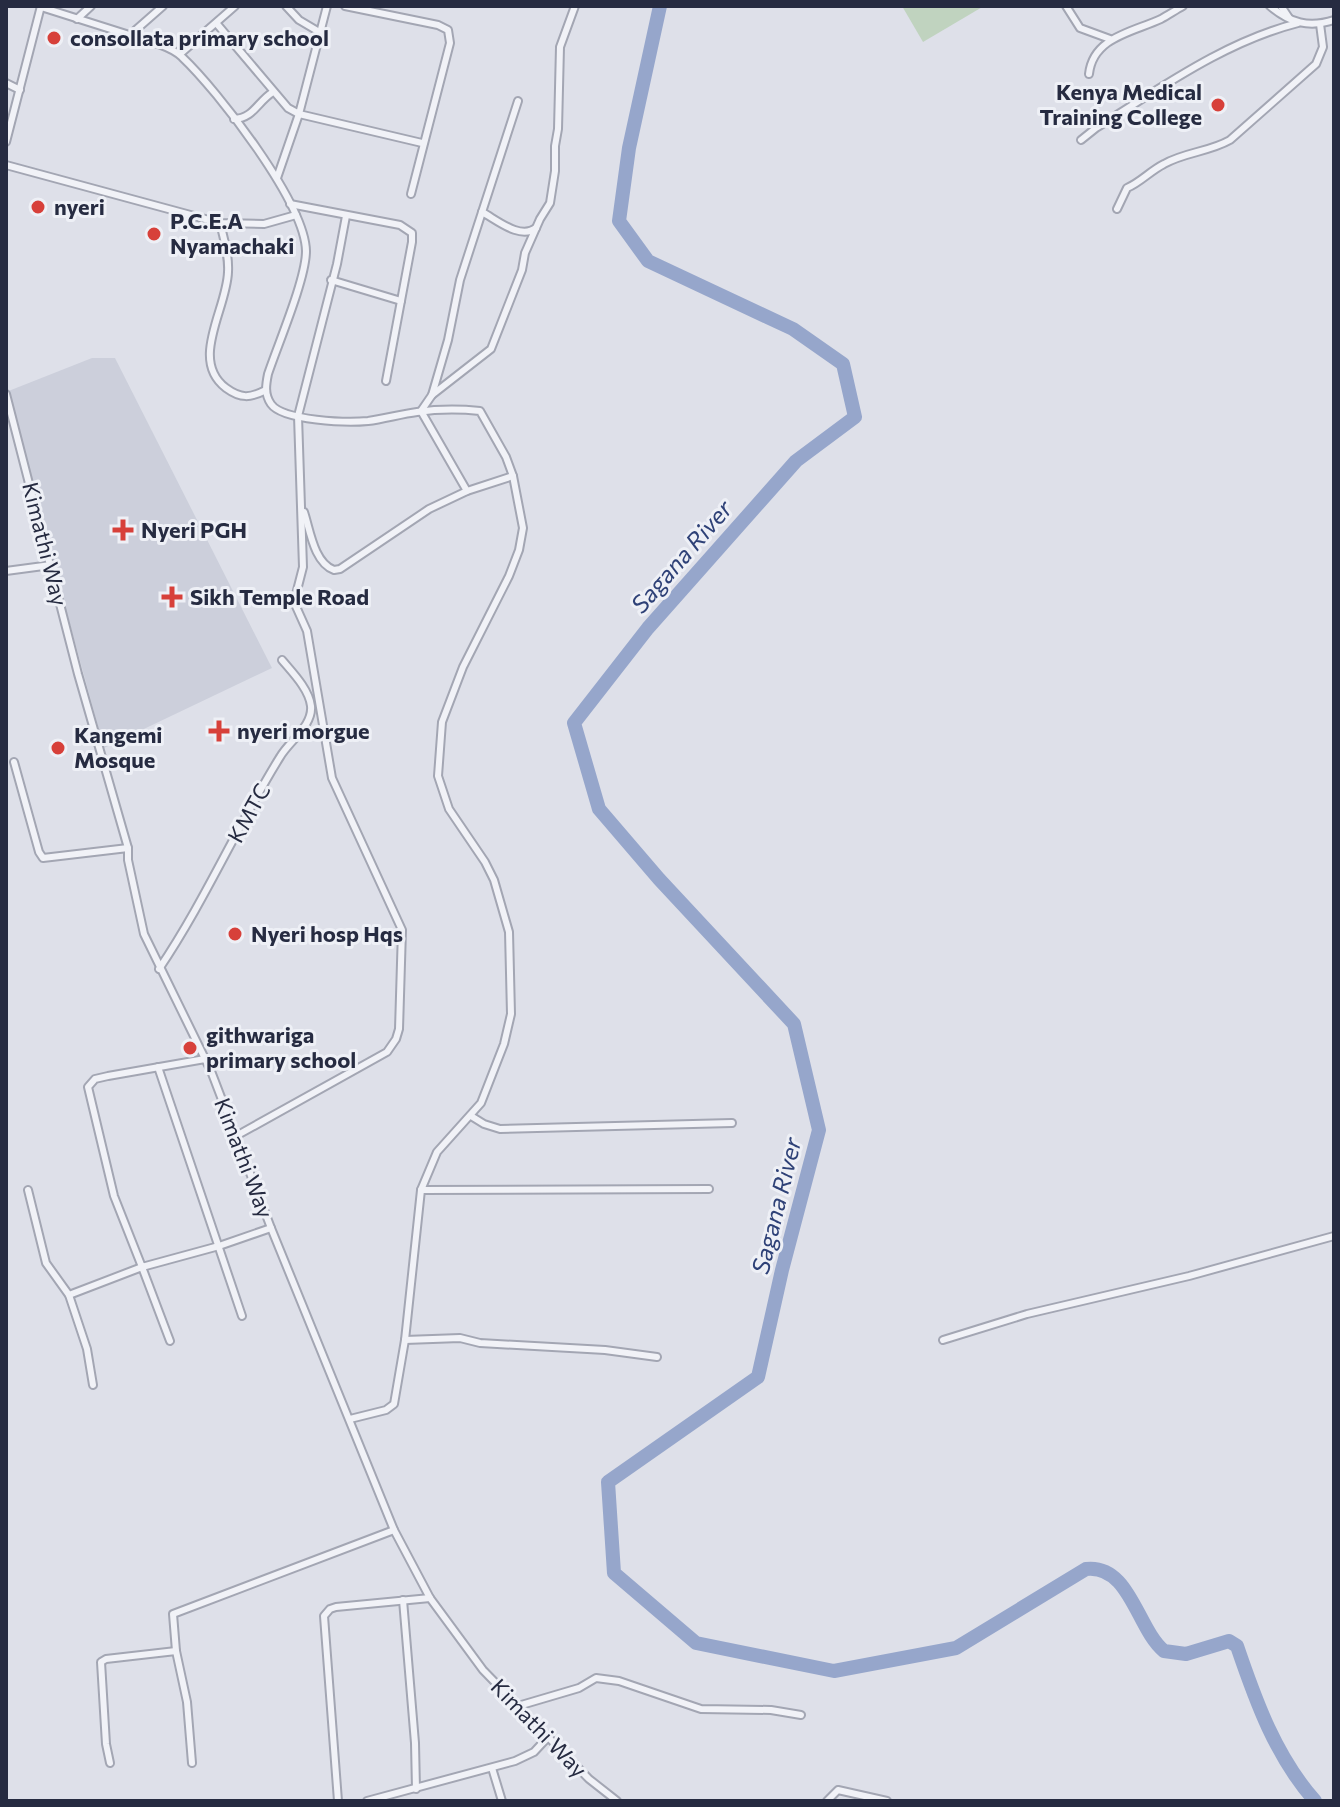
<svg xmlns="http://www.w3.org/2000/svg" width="1340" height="1807" viewBox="0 0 1340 1807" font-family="Commissioner,sans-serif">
<rect width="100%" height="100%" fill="#dee0e9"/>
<polygon fill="#cccfdb" points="92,358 115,358 272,668 104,748 6,392"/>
<polygon fill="#c0d3bf" points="902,6 984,6 923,42"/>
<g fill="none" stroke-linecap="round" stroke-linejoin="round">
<path stroke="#96a6cb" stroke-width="14" d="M660 6 629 148 619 221 648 261 793 329 843 364 855 417 796 461 648 628 574 723 599 809 659 879 794 1024 819 1130 782 1270 758 1377 608 1482 614 1573 696 1643 834 1671 956 1648 1086 1569C1130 1564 1137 1629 1164 1651L1186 1654 1229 1641 1237 1646C1256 1702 1276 1757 1315 1801"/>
<defs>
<g id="street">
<polyline points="286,6 299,20 321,33"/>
<polyline points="345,6 438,25 448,30 450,43 411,194"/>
<polyline points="1066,6 1080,28 1110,39"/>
<path d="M1270 6C1290 23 1309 28 1334 20"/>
<polyline points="1281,6 1289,18"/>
<path d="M41 7 161 45C169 48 176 51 182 57 218 91 305 203 306 251 306 279 278 344 268 374 266 384 264 394 271 404 283 421 348 423 368 421 384 419 401 414 417 412 438 409 460 409 480 411L506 457 513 476 523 528 519 550 509 576 463 667 442 722 438 776 449 809 485 862 494 880 509 932 511 1014 504 1044 481 1103 437 1152 421 1190 405 1340 394 1404 386 1410 350 1419"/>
<polyline points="77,19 91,6"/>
<polyline points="217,24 288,108 299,114 422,143"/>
<polyline points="130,35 163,6"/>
<polyline points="180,54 235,6"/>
<path d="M1089 74C1093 37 1133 32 1161 19 1168 15 1176 10 1183 6"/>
<polyline points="6,83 20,90"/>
<path d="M234 119C254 118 257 102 273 92"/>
<path d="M1081 140 1096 128C1161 88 1224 42 1298 23"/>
<polyline points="6,142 41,6"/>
<polyline points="6,165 220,223 264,224 296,215"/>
<polyline points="277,178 299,114 327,6"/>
<polyline points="290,204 400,225 412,233 412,242 386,381"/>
<path d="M1117 209 1127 188C1141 182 1150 171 1164 164 1185 152 1209 152 1230 140L1316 64 1323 47 1320 24"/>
<path d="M482 212C497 220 520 240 536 228"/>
<path d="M220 223C224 239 229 256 228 272 227 309 189 360 226 388 241 399 250 398 266 390"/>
<polyline points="331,280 401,301"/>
<polyline points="6,394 78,674 128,848 128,860 144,934 211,1071 271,1228 394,1530 430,1598 483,1670 589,1779 617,1801"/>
<polyline points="432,395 491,349 522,270 525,253 540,219 550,203 555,171 555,146 558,129 560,47 575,6"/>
<polyline points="467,491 421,411 432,395 448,340 460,280 518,101"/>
<path d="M304 512C310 530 314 563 334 570L340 569 429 509 467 491 513 476"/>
<polyline points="6,571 51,565"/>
<polyline points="14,762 39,852 43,858 128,848"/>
<path d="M159 969C205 901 237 826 280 757 289 741 313 726 311 706 309 689 292 672 282 660"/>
<polyline points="205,1059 108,1076 95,1079 88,1087 114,1196 142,1267 219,1246 271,1228"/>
<polyline points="158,1067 242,1316"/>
<polyline points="471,1116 484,1124 500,1129 732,1123"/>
<polyline points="236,1136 387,1052 396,1039 399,1029 402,930 332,778 307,631 294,602 303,567 298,416 337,264 346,216"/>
<polyline points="28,1190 46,1263 69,1295 87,1349 93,1385"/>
<polyline points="421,1190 709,1189"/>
<polyline points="69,1295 142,1267 170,1341"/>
<polyline points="405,1340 460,1338 480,1343 605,1350 657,1357"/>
<polyline points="943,1340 1027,1314 1189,1276 1334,1236"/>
<polyline points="403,1600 415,1743 416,1789"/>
<polyline points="518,1706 579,1688 596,1678 619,1681 701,1709 771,1710 801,1715"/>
<polyline points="110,1763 106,1744 101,1662 106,1659 176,1651"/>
<polyline points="192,1763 187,1702 176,1651 173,1614 394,1530"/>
<polyline points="492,1768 502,1801"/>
<polyline points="338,1801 324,1616 330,1609 336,1607 430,1598"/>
<polyline points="367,1801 515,1761 534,1752 547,1738"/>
<polyline points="827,1801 838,1790 887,1801"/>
</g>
</defs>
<use href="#street" stroke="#a3a6b3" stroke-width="10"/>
<use href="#street" stroke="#f1f2f7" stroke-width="6"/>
</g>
<g fill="#d7403a" stroke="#eef0f6" stroke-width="3">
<circle cx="54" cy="38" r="8"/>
<circle cx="1218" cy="105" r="8"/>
<circle cx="38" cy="207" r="8"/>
<circle cx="154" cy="234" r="8"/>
<path d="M119 518h8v8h8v8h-8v8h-8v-8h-8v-8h8z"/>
<path d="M168 585h8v8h8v8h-8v8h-8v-8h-8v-8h8z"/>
<path d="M215 719h8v8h8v8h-8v8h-8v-8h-8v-8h8z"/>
<circle cx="58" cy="748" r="8"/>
<circle cx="235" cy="934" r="8"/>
<circle cx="190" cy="1048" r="8"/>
</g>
<g text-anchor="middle" stroke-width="6" stroke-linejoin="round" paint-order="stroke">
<g font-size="22" font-weight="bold" fill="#262b41" stroke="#eef0f6" text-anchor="start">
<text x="70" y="46">consollata primary school</text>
<text x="1202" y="100" text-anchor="end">Kenya Medical<tspan x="1202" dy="25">Training College</tspan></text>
<text x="54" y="215">nyeri</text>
<text x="170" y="229">P.C.E.A<tspan x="170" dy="25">Nyamachaki</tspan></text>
<text x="141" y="538">Nyeri PGH</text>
<text x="190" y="605">Sikh Temple Road</text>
<text x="237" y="739">nyeri morgue</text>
<text x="74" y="743">Kangemi<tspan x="74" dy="25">Mosque</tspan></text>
<text x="251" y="942">Nyeri hosp Hqs</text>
<text x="206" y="1043">githwariga<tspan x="206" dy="25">primary school</tspan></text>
</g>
<g font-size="22" fill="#262b41" stroke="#eef0f6">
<text transform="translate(45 544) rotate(76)" y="8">Kimathi Way</text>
<text transform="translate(249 813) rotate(-61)" y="8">KMTC</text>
<text transform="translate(244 1158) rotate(69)" y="8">Kimathi Way</text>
<text transform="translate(539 1728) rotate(46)" y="8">Kimathi Way</text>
</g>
<g font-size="24" font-style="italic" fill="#2e4177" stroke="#eef0f6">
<text transform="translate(682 557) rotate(-49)" y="8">Sagana River</text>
<text transform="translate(777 1206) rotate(-76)" y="8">Sagana River</text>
</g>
</g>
<rect width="1340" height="1807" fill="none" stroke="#262b41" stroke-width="16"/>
</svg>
